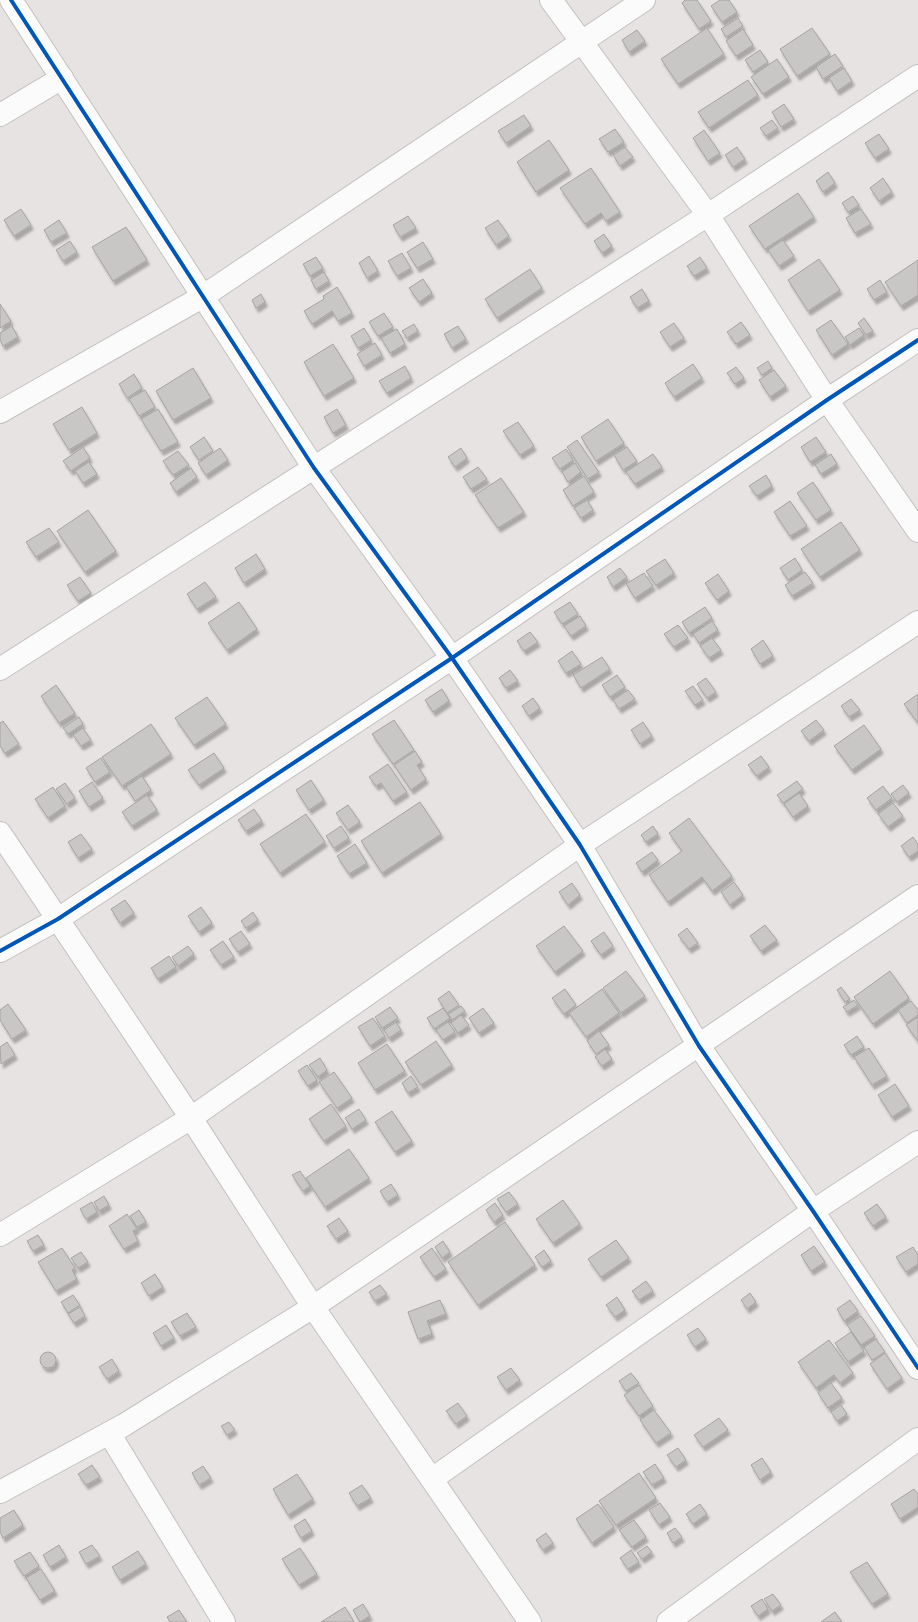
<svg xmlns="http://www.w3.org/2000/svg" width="918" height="1622" viewBox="0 0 918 1622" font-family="Raleway,sans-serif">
<defs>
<filter id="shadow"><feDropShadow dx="2.5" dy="4.5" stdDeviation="1" flood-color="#0004"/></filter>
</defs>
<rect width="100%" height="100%" fill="#e7e3e2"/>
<g fill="#c9c6c6" stroke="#a6a3a2" filter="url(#shadow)">
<polygon points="685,0 697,0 711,21 699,29 682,3"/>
<polygon points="720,0 729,0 737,12 722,22 711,6"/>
<polygon points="738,18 743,26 726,37 721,29"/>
<polygon points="707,28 724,54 678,84 661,59"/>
<polygon points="812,28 830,54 797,76 780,49"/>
<polygon points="743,29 753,45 736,56 726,41"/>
<polygon points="637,30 645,41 629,52 622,40"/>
<polygon points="760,50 768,62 753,72 745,60"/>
<polygon points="835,54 843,66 823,79 816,67"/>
<polygon points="777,59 789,77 763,94 751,77"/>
<polygon points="844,68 852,81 837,91 829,78"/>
<polygon points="748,80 758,95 709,128 698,112"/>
<polygon points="784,104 794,119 781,127 772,112"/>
<polygon points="524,115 531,126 506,143 498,131"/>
<polygon points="772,120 778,128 766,136 760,128"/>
<polygon points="615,129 624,142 608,152 599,139"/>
<polygon points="704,130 720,153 708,161 693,138"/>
<polygon points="879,134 889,149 875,158 865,143"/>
<polygon points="549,140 569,170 536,192 517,162"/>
<polygon points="625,147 633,157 620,166 613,155"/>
<polygon points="737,147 745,159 733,167 725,155"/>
<polygon points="591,168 620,212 606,221 601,213 585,224 560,188"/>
<polygon points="828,172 835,183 823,192 816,181"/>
<polygon points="883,178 892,192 879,201 870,188"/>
<polygon points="798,193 814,217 765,249 749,226"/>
<polygon points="853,196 859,205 848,212 842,203"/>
<polygon points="21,209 31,225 14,236 4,220"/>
<polygon points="861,209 871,224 855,233 846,218"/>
<polygon points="408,216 416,228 400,237 393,225"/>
<polygon points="59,220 67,233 51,242 44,230"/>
<polygon points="498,220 509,236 496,245 485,228"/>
<polygon points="126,227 147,260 113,281 92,247"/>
<polygon points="604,234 612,246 602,253 594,241"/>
<polygon points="783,240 794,256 779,266 768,250"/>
<polygon points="70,241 77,252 63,261 56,250"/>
<polygon points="423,242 433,259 417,268 407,252"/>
<polygon points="402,253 411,268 397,276 388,261"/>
<polygon points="369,256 378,271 367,278 359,263"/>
<polygon points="316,257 323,268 310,276 303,264"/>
<polygon points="700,257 707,268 694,276 687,266"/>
<polygon points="819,259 840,290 808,311 788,280"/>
<polygon points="918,260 918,295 901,306 885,282"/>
<polygon points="530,269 542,288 497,318 485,299"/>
<polygon points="324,272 329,281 316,289 311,280"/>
<polygon points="423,279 432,293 419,302 409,288"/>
<polygon points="880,280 887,292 874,300 867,289"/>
<polygon points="337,287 352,313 338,321 332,311 312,324 304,311 324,299 323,296"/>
<polygon points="642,289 649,301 637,308 630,297"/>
<polygon points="261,294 265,302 256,308 252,300"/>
<polygon points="0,304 11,321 0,328"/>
<polygon points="384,313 393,327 378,336 369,322"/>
<polygon points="864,318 873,331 866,335 858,323"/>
<polygon points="831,320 848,344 832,355 816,330"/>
<polygon points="741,322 750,335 736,344 727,332"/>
<polygon points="674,323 684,338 670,347 660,332"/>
<polygon points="414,324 418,331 407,338 402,331"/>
<polygon points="12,326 18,337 3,346 0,340 0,333"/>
<polygon points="458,326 466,339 452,348 444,334"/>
<polygon points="364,328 371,340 358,348 351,336"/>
<polygon points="859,328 864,335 850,345 845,337"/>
<polygon points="397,329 405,344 390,353 381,338"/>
<polygon points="375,343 382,355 364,366 357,354"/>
<polygon points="333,344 354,378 324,396 304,362"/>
<polygon points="768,361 772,368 762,375 757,368"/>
<polygon points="693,364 702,378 674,397 665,383"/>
<polygon points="405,366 411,378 387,393 379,381"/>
<polygon points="736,367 744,378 735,384 727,373"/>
<polygon points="193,368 211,398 173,420 156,391"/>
<polygon points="774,370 786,386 770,397 759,380"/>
<polygon points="134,374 142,388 127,398 119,384"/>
<polygon points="145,390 155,407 139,416 129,399"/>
<polygon points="82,407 97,433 69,450 53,424"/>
<polygon points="158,409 178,442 161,451 141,419"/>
<polygon points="337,409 346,425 333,433 324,417"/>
<polygon points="608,419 624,443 596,461 581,437"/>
<polygon points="518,422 534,446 520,455 503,431"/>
<polygon points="204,437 213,451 199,460 190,447"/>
<polygon points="816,437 826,452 810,462 801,447"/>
<polygon points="577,440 599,472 588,479 567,447"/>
<polygon points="83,447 90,458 71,471 63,461"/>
<polygon points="627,447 637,461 623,470 614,455"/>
<polygon points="220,448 228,460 206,475 198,463"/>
<polygon points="461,448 467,458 455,467 448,457"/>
<polygon points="566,449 573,460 560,469 552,458"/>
<polygon points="178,451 189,465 173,475 163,461"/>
<polygon points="653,454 662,467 635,484 626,472"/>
<polygon points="831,454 837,464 821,474 815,465"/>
<polygon points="89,462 97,474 83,483 75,471"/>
<polygon points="575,463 581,472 568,482 562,472"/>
<polygon points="478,467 487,479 471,489 463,477"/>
<polygon points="191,468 197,477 176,492 170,483"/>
<polygon points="766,475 772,486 757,496 749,486"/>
<polygon points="584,476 594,492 573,506 563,490"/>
<polygon points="501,478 524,512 498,528 475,495"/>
<polygon points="813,482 831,510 816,520 797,493"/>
<polygon points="587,500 593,510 581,518 574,508"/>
<polygon points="790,501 807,526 790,536 774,512"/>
<polygon points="88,510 116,551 85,572 57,531"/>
<polygon points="841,522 860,550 820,577 801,549"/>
<polygon points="49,528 59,542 36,557 26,542"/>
<polygon points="256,554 265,569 244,583 235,568"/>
<polygon points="795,558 802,570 788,580 780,568"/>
<polygon points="665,559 674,573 656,585 646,571"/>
<polygon points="620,568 627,577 613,587 607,577"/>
<polygon points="805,572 813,583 792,596 785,585"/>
<polygon points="644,573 653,586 635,598 626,584"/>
<polygon points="718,574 729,591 717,600 705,583"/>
<polygon points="80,577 91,593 78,601 67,585"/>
<polygon points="205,582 216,597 197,609 187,594"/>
<polygon points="239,602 257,629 227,650 208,623"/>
<polygon points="570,602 578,614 562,624 554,612"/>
<polygon points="705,607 712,618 689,633 682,622"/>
<polygon points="580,616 586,626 571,636 564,626"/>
<polygon points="712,621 718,630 699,643 693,634"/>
<polygon points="678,625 688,638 674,647 664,634"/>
<polygon points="530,632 538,642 524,651 517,641"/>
<polygon points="712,638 721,650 709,658 700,646"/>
<polygon points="763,640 773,656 760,664 751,649"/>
<polygon points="572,651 581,664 566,673 558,661"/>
<polygon points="602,657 610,669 581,688 573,675"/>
<polygon points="510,670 518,681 506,688 499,678"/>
<polygon points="617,675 625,687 610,697 602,685"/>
<polygon points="706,678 716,692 707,698 697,684"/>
<polygon points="56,685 75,713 59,723 41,696"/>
<polygon points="693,686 703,700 695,705 685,691"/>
<polygon points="442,689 449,701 433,712 425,700"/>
<polygon points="628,690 635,699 619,709 613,700"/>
<polygon points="918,694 918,723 904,704"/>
<polygon points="207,697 226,724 194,745 175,718"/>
<polygon points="533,698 540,708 529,716 522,706"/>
<polygon points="851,699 860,710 849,717 841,706"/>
<polygon points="79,717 83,724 68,734 63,728"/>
<polygon points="394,720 414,750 393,764 372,734"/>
<polygon points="816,720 824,730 809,741 801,731"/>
<polygon points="3,721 19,744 5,753 0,746 0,723"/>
<polygon points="643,722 652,736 640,744 631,730"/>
<polygon points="151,724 171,754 122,786 102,757"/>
<polygon points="864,725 881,749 852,770 834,746"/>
<polygon points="83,728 91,740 81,746 73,735"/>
<polygon points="415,751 422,762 417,765 426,779 411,790 394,765"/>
<polygon points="214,753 224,768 199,785 188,770"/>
<polygon points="761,756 769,767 757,776 748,765"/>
<polygon points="101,758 110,772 95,782 86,768"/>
<polygon points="388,764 407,792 393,801 381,783 376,786 369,777"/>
<polygon points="142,776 151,790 135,801 126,787"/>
<polygon points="311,780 324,800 309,810 296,790"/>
<polygon points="797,781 803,789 783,803 777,795"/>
<polygon points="92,782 103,798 89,807 79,791"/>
<polygon points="65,783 75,798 67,804 56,789"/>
<polygon points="903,785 909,793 897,802 891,794"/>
<polygon points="883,786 892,798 876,810 867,798"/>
<polygon points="53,787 65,806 48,818 35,799"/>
<polygon points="799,793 808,806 793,817 784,804"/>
<polygon points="147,795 157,810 132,826 122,812"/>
<polygon points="420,802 441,834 382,873 361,841"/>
<polygon points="893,803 903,816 888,827 878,814"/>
<polygon points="348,805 360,822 348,830 336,813"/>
<polygon points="254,809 262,821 246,831 238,820"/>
<polygon points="306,814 325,842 280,873 260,844"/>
<polygon points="689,818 732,876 712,891 702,877 668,902 649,875 682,851 669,833"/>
<polygon points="341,826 349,838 334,848 326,836"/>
<polygon points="653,826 658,834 646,842 641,835"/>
<polygon points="81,834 92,849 78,858 68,842"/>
<polygon points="913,837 918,844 918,851 909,857 901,846"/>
<polygon points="355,844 367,863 349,874 337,856"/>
<polygon points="652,852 658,860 642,872 636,863"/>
<polygon points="734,882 743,895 730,905 721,892"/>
<polygon points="572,883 580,895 568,905 559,892"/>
<polygon points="125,900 134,913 120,923 111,909"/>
<polygon points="201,907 212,923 199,932 188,916"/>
<polygon points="253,912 258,920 246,928 241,921"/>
<polygon points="765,925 777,940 761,951 750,936"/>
<polygon points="564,926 583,951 555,972 536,946"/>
<polygon points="687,928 698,943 689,949 678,935"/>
<polygon points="241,931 250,944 238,952 229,939"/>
<polygon points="604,932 613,946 601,955 591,941"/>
<polygon points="223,941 234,957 221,965 210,950"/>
<polygon points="188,946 194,954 178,966 172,957"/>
<polygon points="169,956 176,967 158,979 151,968"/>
<polygon points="626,971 645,996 621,1013 603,988"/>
<polygon points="890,971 909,998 873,1024 854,997"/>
<polygon points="841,987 850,999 845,1002 837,990"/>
<polygon points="565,989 576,1005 564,1014 552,998"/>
<polygon points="602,989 619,1013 586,1037 569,1013"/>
<polygon points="449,991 459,1005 447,1013 438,999"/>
<polygon points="854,1000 858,1005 847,1012 843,1007"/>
<polygon points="911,1001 918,1010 918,1015 907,1023 898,1010"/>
<polygon points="8,1004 26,1030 12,1039 0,1020 0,1010"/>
<polygon points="461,1006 465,1011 452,1020 448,1014"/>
<polygon points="390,1007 398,1018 382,1028 375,1017"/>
<polygon points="443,1008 450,1018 434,1029 427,1018"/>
<polygon points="483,1008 494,1023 479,1033 469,1018"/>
<polygon points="461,1015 469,1025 458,1033 451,1023"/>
<polygon points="918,1017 918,1041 906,1025"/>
<polygon points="373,1018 385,1036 370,1046 358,1027"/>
<polygon points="396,1022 401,1030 389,1038 384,1030"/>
<polygon points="448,1022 455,1032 443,1040 436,1030"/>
<polygon points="599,1031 609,1045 596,1054 587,1041"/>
<polygon points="857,1036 864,1047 851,1055 844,1045"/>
<polygon points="436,1041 452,1065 421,1085 405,1062"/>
<polygon points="7,1042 15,1055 1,1064 0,1047"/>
<polygon points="387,1044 405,1071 375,1090 358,1063"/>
<polygon points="869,1048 887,1076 872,1085 854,1057"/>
<polygon points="605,1049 612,1059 602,1066 595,1057"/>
<polygon points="320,1058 327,1070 318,1077 309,1065"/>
<polygon points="307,1065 317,1080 308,1086 298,1071"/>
<polygon points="334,1072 352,1098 337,1108 319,1082"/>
<polygon points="411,1076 418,1087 408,1093 402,1083"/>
<polygon points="895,1084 909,1106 892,1117 878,1095"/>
<polygon points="331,1104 346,1126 324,1141 309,1119"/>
<polygon points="359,1109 366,1120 352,1129 345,1118"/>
<polygon points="392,1111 412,1141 395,1152 375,1122"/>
<polygon points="349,1149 369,1178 325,1207 306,1178"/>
<polygon points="300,1171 310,1186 303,1191 292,1175"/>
<polygon points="391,1184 398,1195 387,1202 380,1191"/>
<polygon points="509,1192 518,1204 506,1212 497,1199"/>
<polygon points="104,1196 109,1205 99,1211 94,1202"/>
<polygon points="563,1200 580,1224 553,1243 536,1219"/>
<polygon points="92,1202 97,1212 86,1219 80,1209"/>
<polygon points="495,1203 503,1215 494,1222 486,1210"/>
<polygon points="877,1204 886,1217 873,1226 864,1213"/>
<polygon points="139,1210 146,1222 137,1227 130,1216"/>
<polygon points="127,1214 137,1229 133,1231 138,1241 124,1249 109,1226"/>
<polygon points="339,1218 348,1231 336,1239 327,1226"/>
<polygon points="505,1222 535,1265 478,1305 448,1262"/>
<polygon points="38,1235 44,1245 33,1251 27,1241"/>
<polygon points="616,1240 629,1258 601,1277 588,1259"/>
<polygon points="443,1241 450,1252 442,1258 435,1247"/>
<polygon points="814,1246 825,1262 811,1271 801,1255"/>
<polygon points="913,1247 918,1255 918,1264 906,1272 896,1257"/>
<polygon points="62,1248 75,1268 72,1270 77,1279 56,1291 38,1262"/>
<polygon points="432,1248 446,1269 434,1277 420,1257"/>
<polygon points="544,1250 551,1261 542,1267 535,1257"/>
<polygon points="81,1252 88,1262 78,1268 71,1258"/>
<polygon points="155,1274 163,1287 149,1296 141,1283"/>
<polygon points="646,1281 653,1291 639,1300 632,1291"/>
<polygon points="380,1285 387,1294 375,1301 369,1292"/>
<polygon points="750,1293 756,1302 747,1309 741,1300"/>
<polygon points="73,1295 80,1305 68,1313 61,1302"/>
<polygon points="617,1297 625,1310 615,1317 606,1305"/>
<polygon points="440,1300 446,1314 427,1321 432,1334 418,1339 408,1312"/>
<polygon points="850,1300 858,1311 844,1321 837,1309"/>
<polygon points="80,1307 85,1316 74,1323 68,1314"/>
<polygon points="187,1313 196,1327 180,1336 171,1322"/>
<polygon points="861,1316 875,1336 861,1345 847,1325"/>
<polygon points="166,1325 174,1338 161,1346 153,1333"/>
<polygon points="698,1328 706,1339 695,1347 687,1335"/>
<polygon points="851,1332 864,1351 848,1362 835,1343"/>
<polygon points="876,1339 885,1352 872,1360 864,1347"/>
<polygon points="829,1340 853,1373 840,1383 834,1375 816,1388 798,1362"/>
<circle cx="48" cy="1360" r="8"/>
<polygon points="885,1353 902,1378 887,1389 870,1364"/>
<polygon points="112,1359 119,1371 107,1379 99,1367"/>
<polygon points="511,1368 520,1380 506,1390 497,1377"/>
<polygon points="631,1373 639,1383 626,1391 619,1381"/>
<polygon points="831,1383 842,1398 828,1408 818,1393"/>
<polygon points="639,1385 653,1406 639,1416 624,1395"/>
<polygon points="458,1403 467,1416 456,1424 446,1411"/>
<polygon points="841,1405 847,1414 837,1421 831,1412"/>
<polygon points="654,1410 671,1433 656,1443 640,1420"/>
<polygon points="719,1418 728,1430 703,1447 694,1435"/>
<polygon points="229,1422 235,1430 227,1435 221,1426"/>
<polygon points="678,1448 686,1460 676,1467 667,1455"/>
<polygon points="762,1458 771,1472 760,1480 751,1465"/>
<polygon points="655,1464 664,1478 652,1485 643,1472"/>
<polygon points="92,1465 100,1477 86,1485 78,1474"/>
<polygon points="203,1466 211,1478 199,1485 192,1473"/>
<polygon points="639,1473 656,1498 616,1525 599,1501"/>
<polygon points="297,1474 313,1499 288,1515 273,1489"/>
<polygon points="362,1485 371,1498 357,1506 349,1493"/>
<polygon points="914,1489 918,1494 918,1507 900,1519 891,1504"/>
<polygon points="660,1503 670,1517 659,1525 649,1510"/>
<polygon points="598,1504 614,1527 592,1543 576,1519"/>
<polygon points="700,1504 707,1514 693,1524 686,1514"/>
<polygon points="14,1510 23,1525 3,1538 0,1532 0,1518"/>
<polygon points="305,1519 312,1531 301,1538 294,1526"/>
<polygon points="634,1520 646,1537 632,1547 619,1530"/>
<polygon points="675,1528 682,1537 673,1543 667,1533"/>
<polygon points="546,1533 553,1543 543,1550 536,1540"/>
<polygon points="59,1545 66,1557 50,1567 43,1555"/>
<polygon points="92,1545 100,1556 86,1564 79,1552"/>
<polygon points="647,1546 652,1552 642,1559 637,1553"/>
<polygon points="300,1548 317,1574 299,1585 282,1559"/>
<polygon points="631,1550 639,1562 628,1569 620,1558"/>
<polygon points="138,1551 146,1564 120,1580 112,1567"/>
<polygon points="30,1552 39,1566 24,1576 14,1561"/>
<polygon points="867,1562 888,1594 872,1604 850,1572"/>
<polygon points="41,1569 55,1591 40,1600 26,1578"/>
<polygon points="773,1594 781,1605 772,1611 764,1599"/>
<polygon points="762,1599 768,1609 758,1616 751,1606"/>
<polygon points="363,1604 370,1616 360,1622 353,1610"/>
<polygon points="345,1607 354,1622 321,1622"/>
<polygon points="179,1610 187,1622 170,1622 167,1617"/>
<polygon points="835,1612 842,1622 821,1622"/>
</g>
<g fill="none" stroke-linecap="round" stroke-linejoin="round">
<defs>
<g id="street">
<polyline points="11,0 314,468 452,658 580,845 699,1046 813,1211 918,1368"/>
<polyline points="551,0 708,215 827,400 918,531"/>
<polyline points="0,115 62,78"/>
<polyline points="0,412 202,297 644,0"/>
<polyline points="0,669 708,215 918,76"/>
<polyline points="0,833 191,1118 313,1307 530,1622"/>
<polyline points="0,951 58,919 452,658 827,400 918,340"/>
<polyline points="109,1433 224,1622"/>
<polyline points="432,1479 813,1211 918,1142"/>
<polyline points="0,1492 124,1425 313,1307 918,896"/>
<polyline points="668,1622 918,1439"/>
</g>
<polyline id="secondary" points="0,1235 191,1118 580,845 918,622"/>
</defs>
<use href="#street" stroke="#c4c1c0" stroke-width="24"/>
<use href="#secondary" stroke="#c4c1c0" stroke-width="24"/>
<use href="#street" stroke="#fbfbfb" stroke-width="22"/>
<use href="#secondary" stroke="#fbfbfb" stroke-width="22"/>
<defs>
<g id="cycleway">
<polyline points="11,0 314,468 452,658 580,845 699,1046 813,1211 918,1368"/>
<polyline points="0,951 58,919 452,658 827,400 918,340"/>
</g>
</defs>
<use href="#cycleway" stroke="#fff" stroke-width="6"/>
<use href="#cycleway" stroke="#0057b8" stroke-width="4"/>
</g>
</svg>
